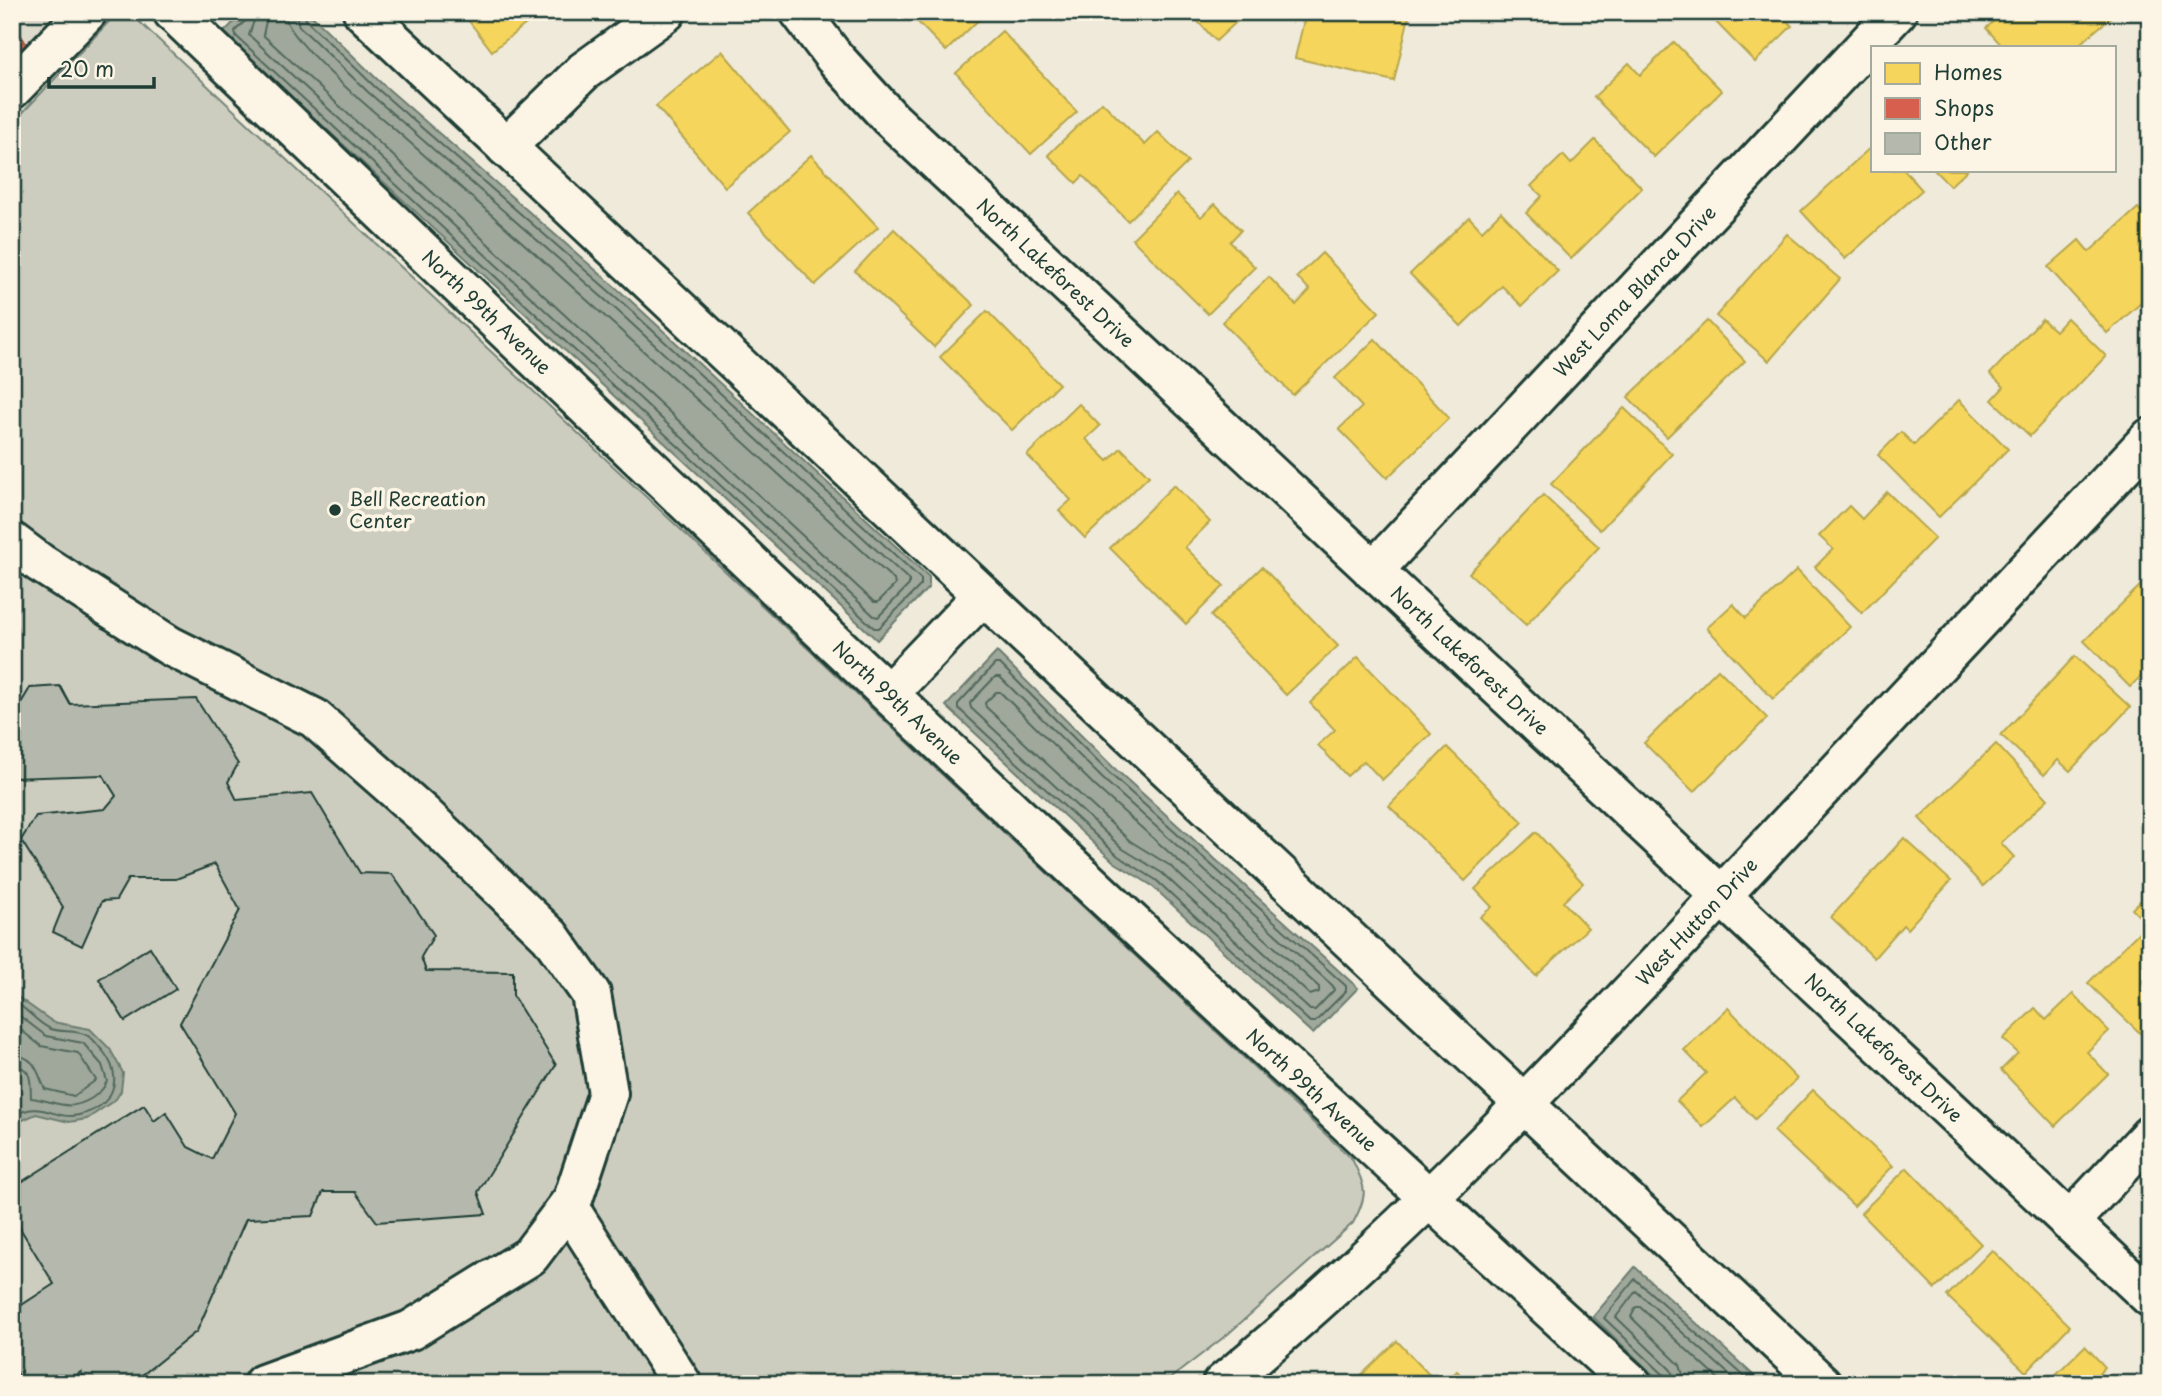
<svg xmlns="http://www.w3.org/2000/svg" width="2162" height="1396" viewBox="0 0 2162 1396" font-family="'Playpen Sans',sans-serif">
<rect width="100%" height="100%" fill="#efeada"/>
<filter id="ink" filterUnits="userSpaceOnUse"><feTurbulence type="fractalNoise" baseFrequency=".0143" numOctaves="2"/><feDisplacementMap in="SourceGraphic" scale="14" xChannelSelector="R" yChannelSelector="G"/><feConvolveMatrix kernelMatrix="1 2 1 2 8 2 1 2 1" color-interpolation-filters="sRGB"/></filter>
<g filter="url(#ink)">
<polygon fill="#dedbcc" points="12,12 118,12 12,124"/>
<path fill="#cccdbf" stroke="#76857a" stroke-width="2" d="M118 12H129L1352 1159C1366 1189 1369 1193 1353 1223L1228 1334 1163 1384H12V124Z"/>
<g fill="#9fa89a" stroke="#6c7d71" stroke-width="2">
<polygon points="244,12 308,12 379,81 630,300 929,577 929,587 877,640 223,33"/>
<polygon points="997,652 1113,767 1358,988 1313,1034 1151,885 1114,862 946,706"/>
<polygon points="12,993 53,1022 90,1029 110,1049 123,1073 121,1091 116,1099 87,1119 69,1122 36,1114 12,1125 12,1090 17,1085 12,1077"/>
<polygon points="1635,1267 1763,1384 1663,1384 1593,1317"/>
</g>
<g fill="#f6d55c" stroke="#b6a750" stroke-width="2">
<polygon points="462,12 541,12 492,51"/>
<polygon points="908,12 987,12 946,51"/>
<polygon points="1189,12 1247,12 1216,41"/>
<polygon points="1306,12 1410,12 1394,81 1295,58"/>
<polygon points="1706,12 1779,12 1792,26 1755,62"/>
<polygon points="2004,12 2114,12 2115,14 2076,47 2003,47 1986,28"/>
<polygon points="1002,31 1077,112 1031,154 956,73"/>
<polygon points="1674,42 1722,91 1654,157 1594,97 1629,63 1640,75"/>
<polygon points="722,51 790,132 725,187 656,106"/>
<polygon points="1102,102 1145,145 1158,132 1188,162 1128,221 1083,176 1076,183 1048,155"/>
<polygon points="1595,140 1642,188 1571,259 1526,213 1542,196 1531,186 1563,155 1571,164"/>
<polygon points="1873,145 1873,170 1904,170 1922,190 1845,259 1801,211"/>
<polygon points="811,155 878,227 815,285 748,213"/>
<polygon points="1934,170 1967,170 1950,186"/>
<polygon points="1177,194 1201,217 1215,204 1241,230 1230,242 1255,267 1208,314 1132,239"/>
<polygon points="2138,208 2150,221 2150,295 2107,333 2048,267 2079,240 2089,252"/>
<polygon points="1501,212 1558,271 1522,306 1502,286 1461,326 1410,274 1469,217 1482,231"/>
<polygon points="894,229 974,305 934,347 855,271"/>
<polygon points="1787,234 1840,279 1769,361 1716,316"/>
<polygon points="1322,253 1379,312 1293,395 1222,322 1269,277 1296,305 1310,290 1297,277"/>
<polygon points="987,311 1059,384 1012,430 940,357"/>
<polygon points="2067,318 2106,356 2030,436 1992,400 2004,387 1990,374 2042,319 2055,331"/>
<polygon points="1707,321 1745,361 1667,437 1628,397"/>
<polygon points="1375,339 1449,418 1387,478 1339,429 1362,407 1335,378"/>
<polygon points="1959,400 2008,449 1939,517 1878,455 1901,432 1914,445"/>
<polygon points="1079,404 1100,426 1086,439 1108,461 1121,448 1149,476 1085,538 1059,511 1071,500 1027,455"/>
<polygon points="1624,408 1672,454 1600,530 1551,484"/>
<polygon points="1174,485 1210,522 1185,547 1224,586 1186,624 1110,548"/>
<polygon points="1887,492 1935,538 1862,613 1815,567 1833,549 1819,536 1849,506 1862,519"/>
<polygon points="1543,495 1599,547 1526,625 1469,573"/>
<polygon points="1262,567 1338,646 1286,695 1211,616"/>
<polygon points="1797,570 1850,627 1773,699 1707,628 1733,604 1746,618"/>
<polygon points="2150,576 2150,667 2130,687 2084,641"/>
<polygon points="2075,656 2130,707 2070,771 2058,760 2044,775 2001,735"/>
<polygon points="1358,657 1431,734 1382,780 1364,761 1347,776 1318,745 1335,730 1310,703"/>
<polygon points="1718,669 1767,718 1694,792 1644,743"/>
<polygon points="1996,744 2048,799 2001,843 2014,857 1983,886 1919,818"/>
<polygon points="1447,747 1523,822 1465,881 1389,806"/>
<polygon points="1536,832 1583,883 1563,902 1588,928 1536,976 1480,917 1492,907 1475,889"/>
<polygon points="1904,838 1951,881 1907,929 1903,925 1874,958 1831,917"/>
<polygon points="2150,891 2150,1032 2144,1037 2088,983 2147,924 2132,909"/>
<polygon points="2073,994 2109,1031 2087,1052 2108,1074 2055,1126 2001,1070 2018,1053 2003,1039 2035,1008 2046,1020"/>
<polygon points="1728,1008 1797,1079 1755,1119 1735,1098 1703,1127 1677,1101 1706,1073 1684,1050"/>
<polygon points="1813,1090 1893,1166 1854,1206 1774,1131"/>
<polygon points="1907,1168 1981,1244 1935,1289 1861,1213"/>
<polygon points="1992,1250 2070,1326 2026,1372 1947,1296"/>
<polygon points="1397,1341 1438,1384 1352,1384"/>
<polygon points="2085,1346 2105,1367 2092,1381 2095,1384 2046,1384"/>
<polygon points="1457,1371 1470,1384 1444,1384"/>
</g>
<polygon fill="#d6604d" stroke="#9f5646" stroke-width="2" points="12,21 30,50 12,61"/>
<g fill="none" stroke-linecap="round" stroke-linejoin="round">
<g stroke="#52685d" stroke-width="2">
<polyline points="249,12 247,19 235,31 236,36 874,628 879,628 921,585 921,579 625,305 374,86 306,20 304,12"/>
<polyline points="257,12 249,35 874,616 878,617 909,585 909,580 619,312 368,92 299,26 295,12"/>
<path d="M268 12 263 35 874 602H878L895 585 894 580C728 427 561 275 391 126 368 107 285 38 284 12"/>
<polygon points="1000,664 1108,772 1346,986 1346,991 1315,1022 1310,1022 1156,880 1118,856 958,708 958,704 995,664"/>
<polygon points="995,677 1000,677 1102,778 1333,986 1334,990 1315,1010 1310,1010 1162,873 1123,849 971,708 970,703"/>
<polygon points="996,692 1000,692 1095,786 1319,987 1319,992 1310,995 1169,865 1130,841 986,707 985,703"/>
<path d="M12 1001C27 1007 36 1023 51 1029 63 1033 77 1029 88 1036 94 1039 98 1046 103 1051 125 1079 113 1107 79 1115 53 1121 42 1098 12 1117"/>
<path d="M12 1010 46 1036 83 1043 102 1065 107 1081C104 1089 99 1093 92 1098 68 1113 56 1101 31 1098 30 1083 34 1067 12 1065"/>
<path d="M12 1023 41 1046 78 1053 96 1080 74 1096 45 1089C37 1073 37 1056 12 1055"/>
<polyline points="1667,1384 1665,1376 1604,1318 1635,1279 1753,1384"/>
<polyline points="1676,1384 1671,1370 1616,1317 1636,1291 1740,1384"/>
<polyline points="1686,1384 1680,1365 1631,1317 1636,1307 1640,1307 1724,1384"/>
</g>
</g>
<g fill="#b5b9ad" stroke="#1f3d34" stroke-width="2">
<polygon points="60,686 70,704 196,699 238,764 228,782 237,800 312,793 360,873 392,874 434,935 421,957 426,971 513,972 513,996 556,1065 478,1192 486,1214 377,1222 355,1192 323,1192 313,1216 246,1219 197,1331 131,1384 88,1384 81,1372 63,1384 22,1384 15,1368 12,1367 12,1308 20,1306 54,1284 12,1215 12,1188 144,1105 154,1121 166,1112 188,1147 212,1159 235,1113 180,1023 240,910 215,864 176,879 128,879 116,900 102,901 82,946 53,932 63,907 21,840 36,816 105,809 116,796 103,775 12,778 12,718 30,688"/>
<polygon points="150,947 176,989 125,1021 99,979"/>
</g>
<g fill="none" stroke-linecap="round" stroke-linejoin="round">
<defs>
<g id="minor">
<path id="s1" d="M800 12 834 57 890 118 2150 1297"/>
<polyline points="12,89 87,12"/>
<polyline points="506,147 584,71 666,12"/>
<polyline points="12,542 40,563 170,646 314,718 423,814 550,936 591,994 608,1093 573,1199 530,1256 411,1330 263,1384"/>
<path id="s2" d="M1373 571 1897 12"/>
<polyline points="568,1206 682,1384"/>
<polyline points="2069,1222 2150,1135"/>
<path id="s3" d="M1222 1384C1403 1236 1562 1066 1722 895 1864 743 2007 591 2150 438"/>
</g>
<g id="major">
<path id="s4" d="M173 12C655 474 1138 935 1632 1384"/>
<polyline points="363,12 1822,1384"/>
<polyline points="889,693 982,596"/>
</g>
</defs>
<use href="#minor" stroke="#1f3d34" stroke-width="44"/>
<use href="#major" stroke="#1f3d34" stroke-width="44"/>
<use href="#minor" stroke="#fcf5e5" stroke-width="38"/>
<use href="#major" stroke="#fcf5e5" stroke-width="38"/>
</g>
</g>
<circle fill="#1f3d34" stroke="#fcf5e5" stroke-width="2.5" cx="335" cy="510" r="7"/>
<g text-anchor="middle" stroke-width="7" stroke-linejoin="round" paint-order="stroke">
<g font-size="19" fill="#1f3d34" stroke="#fcf5e5">
<text dy="7" stroke="none"><textPath href="#s1" startOffset="366">North Lakeforest Drive</textPath></text>
<text dy="7" stroke="none"><textPath href="#s2" startOffset="383">West Loma Blanca Drive</textPath></text>
<text dy="7" stroke="none"><textPath href="#s4" startOffset="434">North 99th Avenue</textPath></text>
<text dy="7" stroke="none"><textPath href="#s1" startOffset="933">North Lakeforest Drive</textPath></text>
<text dy="7" stroke="none"><textPath href="#s4" startOffset="1001">North 99th Avenue</textPath></text>
<text dy="7" stroke="none"><textPath href="#s3" startOffset="663">West Hutton Drive</textPath></text>
<text dy="7" stroke="none"><textPath href="#s1" startOffset="1500">North Lakeforest Drive</textPath></text>
<text dy="7" stroke="none"><textPath href="#s4" startOffset="1568">North 99th Avenue</textPath></text>
</g>
<g font-size="19" fill="#1f3d34" stroke="#fcf5e5" text-anchor="start">
<text x="349" y="506">Bell Recreation<tspan x="349" dy="22">Center</tspan></text>
</g>
</g>
<rect width="2162" height="1396" fill="none" stroke="#fcf5e5" stroke-width="42"/>
<rect x="21" y="21" width="2120" height="1354" fill="none" stroke="#1f3d34" stroke-width="2.5" filter="url(#ink)"/>
<rect x="1871" y="46" width="245" height="126" fill="#fcf5e5" stroke="#a4ab9e" stroke-width="2"/>
<rect x="1885" y="63" width="35" height="21" fill="#f6d55c" stroke="#a4ab9e" stroke-width="2"/>
<text x="1934" y="80" font-size="21" fill="#1f3d34">Homes</text>
<rect x="1885" y="98" width="35" height="21" fill="#d6604d" stroke="#a4ab9e" stroke-width="2"/>
<text x="1934" y="116" font-size="21" fill="#1f3d34">Shops</text>
<rect x="1885" y="133" width="35" height="21" fill="#b5b9ad" stroke="#a4ab9e" stroke-width="2"/>
<text x="1934" y="150" font-size="21" fill="#1f3d34">Other</text>
<path d="M49 77v10h105v-10" fill="none" stroke="#1f3d34" stroke-width="3.5"/>
<text x="60" y="77" font-size="21" fill="#1f3d34" stroke="#fcf5e5" stroke-width="5" paint-order="stroke">20 m</text>
</svg>
